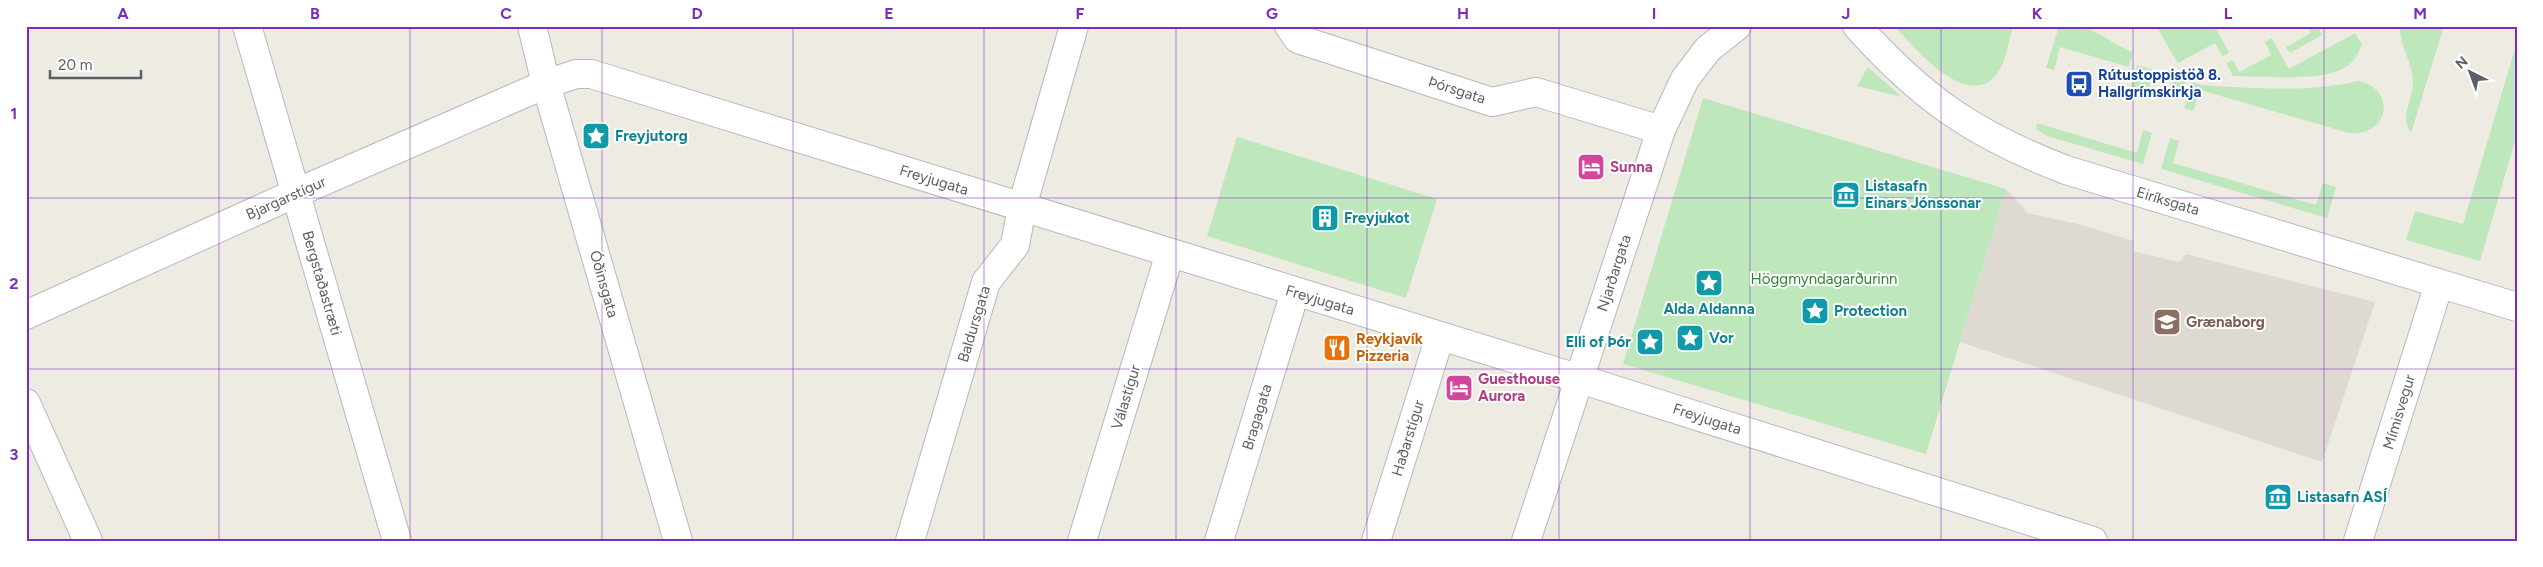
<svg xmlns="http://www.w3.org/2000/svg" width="2543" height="567" viewBox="0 0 2543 567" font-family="Figtree,sans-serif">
<rect width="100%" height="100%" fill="#eeebe2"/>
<polygon fill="#dedad1" points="2006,189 2028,213 2078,224 2134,241 2133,251 2179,262 2186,254 2375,302 2322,462 1960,342"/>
<g fill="#bee8bc">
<path d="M1894 26H2013C2009 41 2006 61 1997 74 1967 112 1914 47 1894 26Z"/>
<polygon points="2059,26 2084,26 2133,53 2129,67 2060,47 2054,70 2046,68"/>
<polygon points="2156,26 2215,26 2229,53 2222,56 2215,43 2178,63"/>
<polygon points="2308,26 2317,26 2322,35 2290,53 2286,47 2311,33"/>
<path d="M2400 26H2444L2411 133C2399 116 2414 99 2413 80 2412 61 2399 45 2400 26Z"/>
<path d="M2355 33 2362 44C2358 54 2354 63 2344 68 2321 82 2260 76 2233 76L2226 63 2233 60 2239 72 2271 55 2265 42 2272 38 2289 69Z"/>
<polygon points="2517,42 2517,134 2480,261 2406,240 2415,211 2463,224"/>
<polygon points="2137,65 2154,70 2147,96 2130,91"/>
<polygon points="1868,67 1902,97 1857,86"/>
<polygon points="2175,71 2188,75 2183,93 2170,89"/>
<path d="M2358 81C2397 89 2390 136 2349 133L2200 90 2193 111 2184 108 2191 82 2201 85C2252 88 2308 93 2358 81Z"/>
<polygon points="1703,98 2006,189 1926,454 1623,364"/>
<polygon points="2037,123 2137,153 2143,130 2152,133 2143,164 2047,136 2036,129"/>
<polygon points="1237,137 1437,199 1406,298 1207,236"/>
<polygon points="2170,138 2179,141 2173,163 2316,205 2323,183 2336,187 2327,218 2161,169"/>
</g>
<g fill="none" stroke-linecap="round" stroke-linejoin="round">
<defs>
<g id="minor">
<polyline points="247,26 397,541"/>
<polyline points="532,26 546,84 678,541"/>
<polyline points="1289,26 1298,39 1492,102 1536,92 1661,130"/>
<path d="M1857 26C1922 99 1975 135 2066 170L2517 307"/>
<polyline points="26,315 296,193 546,84 576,74 591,74 1580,379 2093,541"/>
<polyline points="26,403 88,541"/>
<polyline points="910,541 986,282 1015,245 1022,207 1074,26"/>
<polyline points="1082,541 1170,253"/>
<polyline points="1219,541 1295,292"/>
<polyline points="1376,541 1440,336"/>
<polyline points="1526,541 1661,130 1685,79 1708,49 1737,26"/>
<polyline points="2358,541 2439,284"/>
</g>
</defs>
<use href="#minor" stroke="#b5b9bd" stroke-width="30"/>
<use href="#minor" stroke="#fff" stroke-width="28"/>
</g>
<path fill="none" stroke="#7b2cbf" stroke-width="1" stroke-opacity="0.55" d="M219 26V541M410 26V541M602 26V541M793 26V541M984 26V541M1176 26V541M1367 26V541M1559 26V541M1750 26V541M1941 26V541M2133 26V541M2324 26V541M26 198H2517M26 369H2517"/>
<defs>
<symbol id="bus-square" viewBox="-11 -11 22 22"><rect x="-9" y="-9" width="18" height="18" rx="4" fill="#1a4fb4" stroke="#fff"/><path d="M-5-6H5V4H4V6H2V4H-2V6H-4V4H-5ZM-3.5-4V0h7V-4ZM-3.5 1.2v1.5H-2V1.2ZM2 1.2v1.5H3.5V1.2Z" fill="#fff"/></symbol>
<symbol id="sight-square" viewBox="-11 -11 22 22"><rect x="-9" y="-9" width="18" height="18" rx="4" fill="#0f9aa8" stroke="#fff"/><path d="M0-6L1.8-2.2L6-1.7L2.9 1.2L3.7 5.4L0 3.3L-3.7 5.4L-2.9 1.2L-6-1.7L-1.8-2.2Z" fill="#fff"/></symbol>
<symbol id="hotel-square" viewBox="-11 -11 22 22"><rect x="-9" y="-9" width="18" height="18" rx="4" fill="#d1479c" stroke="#fff"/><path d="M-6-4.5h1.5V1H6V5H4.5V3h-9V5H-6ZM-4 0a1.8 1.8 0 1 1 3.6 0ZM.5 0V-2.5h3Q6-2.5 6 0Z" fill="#fff"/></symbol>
<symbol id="museum-square" viewBox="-11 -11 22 22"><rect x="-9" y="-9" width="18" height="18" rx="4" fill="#0f9aa8" stroke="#fff"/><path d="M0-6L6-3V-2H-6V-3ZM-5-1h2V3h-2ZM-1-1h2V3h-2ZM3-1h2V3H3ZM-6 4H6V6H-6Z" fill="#fff"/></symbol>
<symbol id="building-square" viewBox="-11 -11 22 22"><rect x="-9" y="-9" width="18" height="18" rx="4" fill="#0f9aa8" stroke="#fff"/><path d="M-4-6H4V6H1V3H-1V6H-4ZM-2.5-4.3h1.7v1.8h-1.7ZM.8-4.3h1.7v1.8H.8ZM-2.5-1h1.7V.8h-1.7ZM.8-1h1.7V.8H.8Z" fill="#fff"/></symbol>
<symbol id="school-square" viewBox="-11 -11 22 22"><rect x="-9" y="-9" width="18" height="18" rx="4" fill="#8d6e63" stroke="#fff"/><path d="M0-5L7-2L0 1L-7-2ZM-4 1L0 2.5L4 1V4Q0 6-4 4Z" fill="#fff"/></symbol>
<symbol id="restaurant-square" viewBox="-11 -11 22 22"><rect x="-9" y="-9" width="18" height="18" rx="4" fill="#e8710a" stroke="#fff"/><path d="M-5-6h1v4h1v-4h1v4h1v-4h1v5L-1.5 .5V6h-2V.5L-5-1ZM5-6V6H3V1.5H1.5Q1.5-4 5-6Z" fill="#fff"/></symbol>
</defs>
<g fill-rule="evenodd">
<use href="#bus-square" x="2063" y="68" width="32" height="32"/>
<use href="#sight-square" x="580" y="120" width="32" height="32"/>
<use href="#hotel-square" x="1575" y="151" width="32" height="32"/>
<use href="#museum-square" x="1830" y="179" width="32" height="32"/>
<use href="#building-square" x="1309" y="202" width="32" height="32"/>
<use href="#sight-square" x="1693" y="267" width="32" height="32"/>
<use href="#sight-square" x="1799" y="295" width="32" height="32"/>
<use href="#school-square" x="2151" y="306" width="32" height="32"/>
<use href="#sight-square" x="1674" y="322" width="32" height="32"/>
<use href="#sight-square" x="1634" y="326" width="32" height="32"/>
<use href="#restaurant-square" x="1321" y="332" width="32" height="32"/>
<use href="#hotel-square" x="1443" y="372" width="32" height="32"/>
<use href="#museum-square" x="2262" y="481" width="32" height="32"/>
</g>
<g text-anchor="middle" stroke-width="4" stroke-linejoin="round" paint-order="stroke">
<g font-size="15" font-weight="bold" fill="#164399" stroke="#fff" text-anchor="start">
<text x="2098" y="80">Rútustoppistöð 8.<tspan x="2098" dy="17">Hallgrímskirkja</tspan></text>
</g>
<g font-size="15" fill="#5a5f64" stroke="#fff">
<text transform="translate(1457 90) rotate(18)" y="5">Þórsgata</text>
<text transform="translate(934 180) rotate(17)" y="5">Freyjugata</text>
<text transform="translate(286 198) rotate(-24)" y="5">Bjargarstígur</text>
<text transform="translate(2168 201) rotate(17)" y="5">Eiríksgata</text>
<text transform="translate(1614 273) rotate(-72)" y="5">Njarðargata</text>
<text transform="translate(322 283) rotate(74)" y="5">Bergstaðastræti</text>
<text transform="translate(604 284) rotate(74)" y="5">Óðinsgata</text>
<text transform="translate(1320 300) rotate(17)" y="5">Freyjugata</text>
<text transform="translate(974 324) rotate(-73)" y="5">Baldursgata</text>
<text transform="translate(1126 397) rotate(-73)" y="5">Válastígur</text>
<text transform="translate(2399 412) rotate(-73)" y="5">Mímisvegur</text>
<text transform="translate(1257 417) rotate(-73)" y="5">Bragagata</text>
<text transform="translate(1707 419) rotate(18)" y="5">Freyjugata</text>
<text transform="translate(1408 438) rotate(-73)" y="5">Haðarstígur</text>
</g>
<g font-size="15" font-weight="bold" fill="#0d838f" stroke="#fff" text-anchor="start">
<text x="615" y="141">Freyjutorg</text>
<text x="1865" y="191">Listasafn<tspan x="1865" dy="17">Einars Jónssonar</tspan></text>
<text x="1344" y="223">Freyjukot</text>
<text x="1709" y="314" text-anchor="middle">Alda Aldanna</text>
<text x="1834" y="316">Protection</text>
<text x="1709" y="343">Vor</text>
<text x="1631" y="347" text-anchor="end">Elli of Þór</text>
<text x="2297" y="502">Listasafn ASÍ</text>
</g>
<g font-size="15" font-weight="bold" fill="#b23c85" stroke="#fff" text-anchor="start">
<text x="1610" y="172">Sunna</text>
<text x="1478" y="384">Guesthouse<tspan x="1478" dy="17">Aurora</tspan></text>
</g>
<g font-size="15" fill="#2e8730" stroke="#fff">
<text x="1824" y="284">Höggmyndagarðurinn</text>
</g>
<g font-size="15" font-weight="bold" fill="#785e54" stroke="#fff" text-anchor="start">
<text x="2186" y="327">Grænaborg</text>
</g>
<g font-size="15" font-weight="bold" fill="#c56008" stroke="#fff" text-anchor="start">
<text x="1356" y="344">Reykjavík<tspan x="1356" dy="17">Pizzeria</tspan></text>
</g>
</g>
<rect width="2543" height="567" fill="none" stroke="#ffffff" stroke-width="55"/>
<g transform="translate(2470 72) rotate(318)" stroke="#ffffff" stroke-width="4" paint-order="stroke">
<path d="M0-4L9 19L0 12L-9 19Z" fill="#5a5f64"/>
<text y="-8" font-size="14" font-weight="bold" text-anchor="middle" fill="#5a5f64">N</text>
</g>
<path d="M50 70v8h91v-8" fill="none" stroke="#5a5f64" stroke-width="2.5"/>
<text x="58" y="70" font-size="15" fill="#5a5f64" stroke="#ffffff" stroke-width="4" paint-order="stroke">20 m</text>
<rect x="28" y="28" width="2488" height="512" fill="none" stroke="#7b2cbf" stroke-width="2"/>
<g font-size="16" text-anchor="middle" font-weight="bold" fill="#7b2cbf">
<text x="123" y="19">A</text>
<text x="315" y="19">B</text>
<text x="506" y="19">C</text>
<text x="697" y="19">D</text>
<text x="889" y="19">E</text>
<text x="1080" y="19">F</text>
<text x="1272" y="19">G</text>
<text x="1463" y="19">H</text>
<text x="1654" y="19">I</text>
<text x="1846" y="19">J</text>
<text x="2037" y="19">K</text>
<text x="2228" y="19">L</text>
<text x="2420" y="19">M</text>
<text x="14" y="119">1</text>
<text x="14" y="289">2</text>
<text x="14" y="460">3</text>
</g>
</svg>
